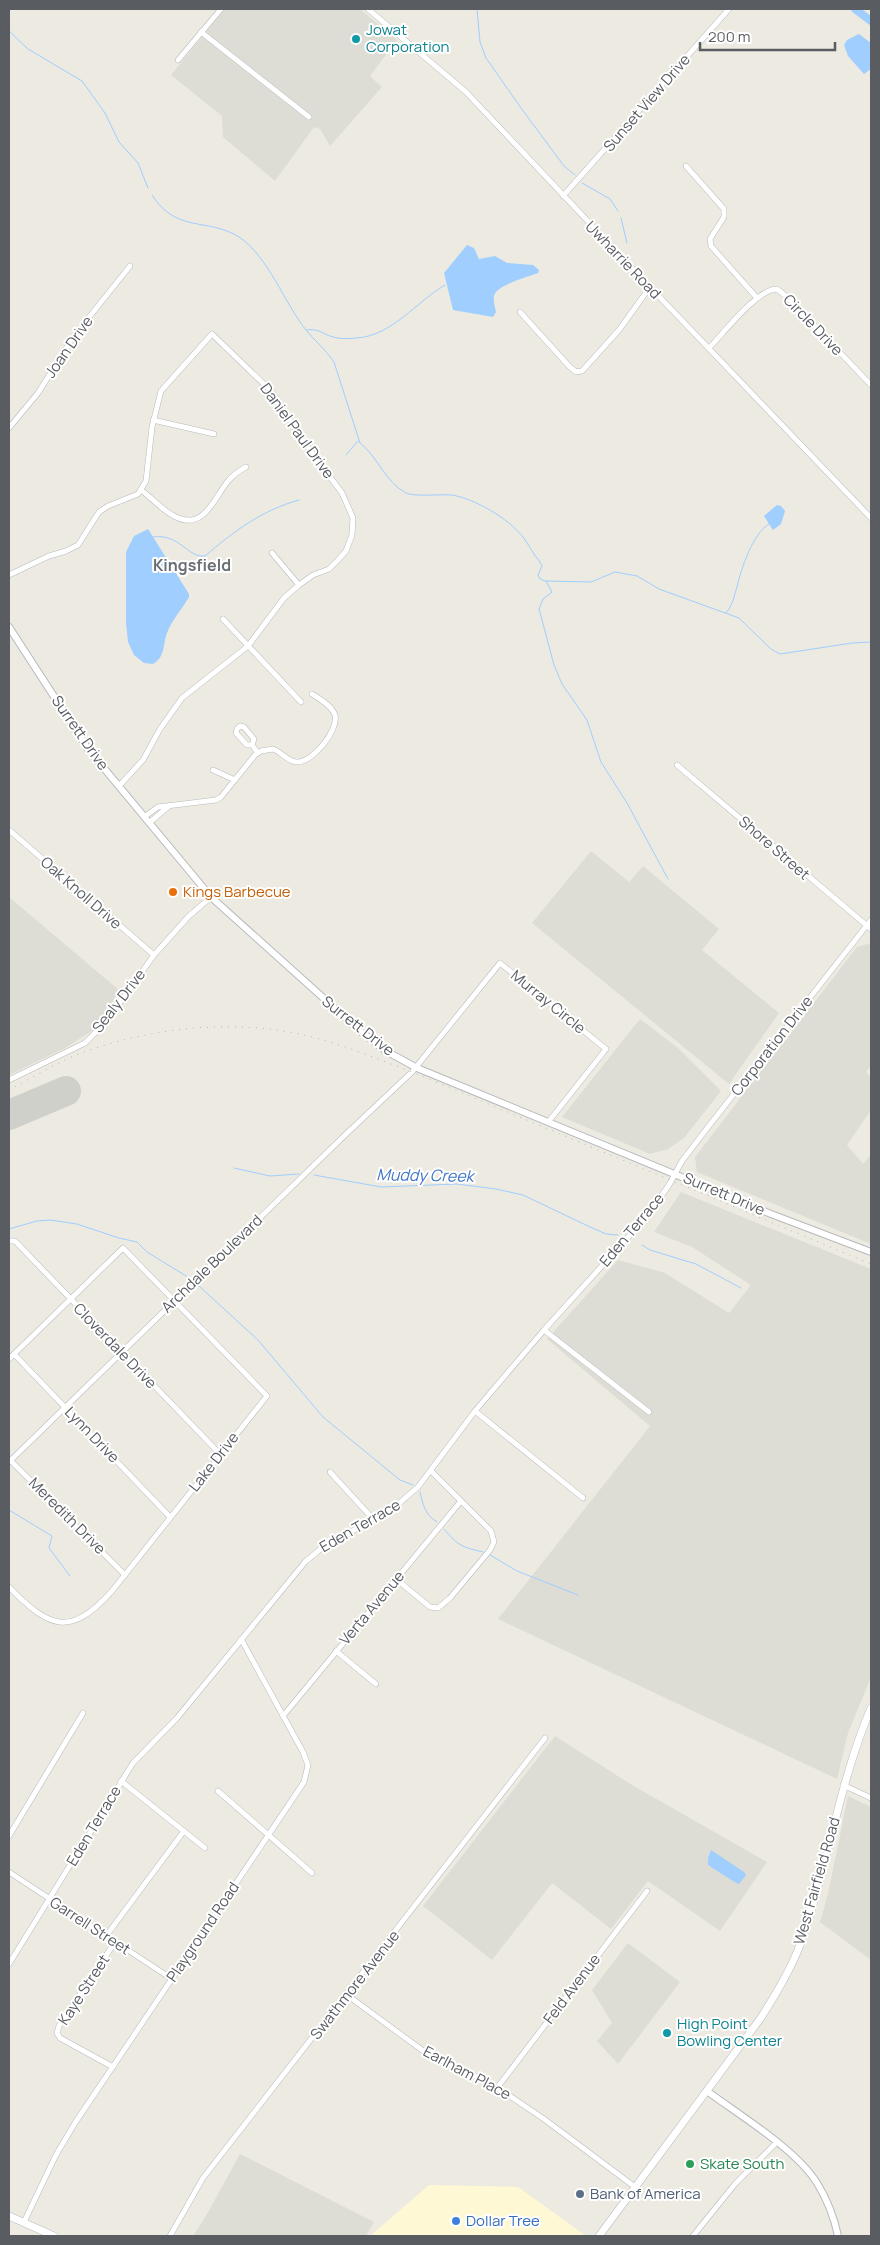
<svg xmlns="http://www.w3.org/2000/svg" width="880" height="2245" viewBox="0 0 880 2245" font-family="Manrope,sans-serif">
<rect width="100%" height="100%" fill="#edebe1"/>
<polygon fill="#fff8d4" points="429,2185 518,2187 586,2236 370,2236"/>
<g fill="#ddddd5">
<polygon points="225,9 360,9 397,40 370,76 382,87 330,146 320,129 314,127 275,181 223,137 222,116 171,75"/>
<polygon points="591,851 629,882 643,866 719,929 702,950 779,1013 729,1084 532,923"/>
<polygon points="9,897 120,991 93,1030 67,1047 9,1075"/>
<polygon points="871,943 871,1065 866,1072 871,1077 871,1110 847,1145 863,1164 871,1154 871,1244 697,1172 695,1157 857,947"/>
<polygon points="640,1019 678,1048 721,1091 684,1138 668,1149 650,1154 562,1117"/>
<polygon points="681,1192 871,1269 871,1677 848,1733 837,1779 498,1619 650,1426 547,1339 618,1260 665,1273 729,1313 751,1285 692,1247 654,1232"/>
<polygon points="555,1736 632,1785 767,1862 720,1931 648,1881 611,1929 552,1883 492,1960 423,1906"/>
<polygon points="848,1796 871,1807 871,1960 820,1922 828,1894"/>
<polygon points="628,1943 680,1982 618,2064 597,2041 612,2023 592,1990"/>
<polygon points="240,2154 374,2222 366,2236 193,2236 207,2214"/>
</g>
<g fill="#9fceff">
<polygon points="859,34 871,43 871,69 864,74 848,56 844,45 847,40"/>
<path d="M467 245 474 248 479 259 495 256 507 263 533 265 539 270 538 273C528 277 496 285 494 296 493 301 495 307 496 312L493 317 453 310 444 273Z"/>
<polygon points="777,505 781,506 785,511 781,524 773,530 764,516"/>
<path d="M148 529 189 594V597C181 611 168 624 165 640 163 650 163 658 153 664L144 663 134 655 128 642 126 623V552L134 536Z"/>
<polygon points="711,1850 744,1872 746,1875 739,1884 736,1883 708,1865 708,1858"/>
</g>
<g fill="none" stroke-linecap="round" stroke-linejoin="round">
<g stroke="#9fceff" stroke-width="1">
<polyline points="477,9 480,42 486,58 521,108 564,166 575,175"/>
<polyline points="9,31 28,49 82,81 105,113 119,142 138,163 148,188"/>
<polyline points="582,183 610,199 618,211"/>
<path d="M152 195C177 234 207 217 239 237 268 256 285 304 306 330 315 341 326 350 334 362L360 443C378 457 385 482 406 493 415 497 440 494 452 495 475 499 508 518 523 537 529 545 533 554 540 562L542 566 538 575 540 579 545 581 591 582 615 572 637 576 659 589 739 618 771 649 780 654 852 643 871 642"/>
<polyline points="621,218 627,243"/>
<path d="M307 330C319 328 322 334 333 337 340 339 348 339 356 338 392 336 416 302 445 285"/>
<polyline points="346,455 358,441"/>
<path d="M153 537C180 533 187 558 205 556 233 532 262 510 299 500"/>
<polyline points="546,581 552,592 543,599 539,609 554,665 562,684 587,720 601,762 627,803 668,879"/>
<path d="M726 613C733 605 734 596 737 587 741 569 753 533 769 524"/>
<polyline points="234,1168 270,1176 299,1174"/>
<polyline points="314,1175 381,1187 457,1184 496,1189 523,1195 590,1227 606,1234 618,1235"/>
<polyline points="9,1229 37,1221 50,1220 77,1224 119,1238 137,1242 147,1252 191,1279"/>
<polyline points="642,1245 650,1250 696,1264 741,1288"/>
<polyline points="199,1286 258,1340 323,1417 400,1480 413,1485"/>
<path d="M420 1492C423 1505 425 1515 437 1522"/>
<polyline points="9,1510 52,1536 49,1548 70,1576"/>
<path d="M444 1529C458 1546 462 1547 483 1552"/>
<polyline points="490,1555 517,1571 578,1595"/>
</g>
<polyline stroke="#9fceff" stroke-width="8" points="855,9 871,21"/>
<polyline stroke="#d0d0cb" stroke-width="30" points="9,1115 66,1091"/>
<defs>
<g id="minor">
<polyline points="368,9 466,92 650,287 871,518"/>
<polyline points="201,32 309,117"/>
<polyline points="178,60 221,9"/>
<polyline points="686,166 724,209 724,217 710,239 711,246 757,298"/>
<polyline points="563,196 729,9"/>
<polyline points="520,312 569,366 576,372 582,371 619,330 650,287"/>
<path d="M709 348C723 334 757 289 777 289L787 297 871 385"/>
<polyline points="153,420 214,434"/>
<polyline points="9,428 38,393 74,336 130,266"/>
<path d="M141 490C152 498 162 510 174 516 204 532 214 498 228 481 233 475 239 471 246 467"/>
<polyline points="272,553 299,585"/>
<polyline points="9,575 49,556 66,551 78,545 99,512 108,506 138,494 146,481 152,427 161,391 212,334 272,392 304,442 342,493 353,518 352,535 346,551 337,561 329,569 313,575 299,585 284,598 248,646 182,698 160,729 143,760 119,786"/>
<polyline points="223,619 301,702"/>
<polyline points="252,745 254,739 244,727 240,726 237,729 236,733 247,745 252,745 258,753"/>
<polyline points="677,765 871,929"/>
<polyline points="213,770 235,780"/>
<path d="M144 817 158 807 216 800 221 797 255 755 261 751 273 749C281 752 288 761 296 762 312 764 339 730 335 715 332 706 320 699 312 694"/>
<polyline points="149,823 169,806"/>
<polyline points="9,830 154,955"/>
<polyline points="9,1080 85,1043 105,1023 154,955 188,917 211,897"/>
<polyline points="9,1241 15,1241 220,1454"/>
<polyline points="544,1330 649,1412"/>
<polyline points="14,1354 170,1517"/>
<path d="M9 1359 123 1248 267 1396 112 1591C70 1638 49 1628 9 1587"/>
<polyline points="475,1411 583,1498"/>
<polyline points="9,1459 125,1575"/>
<polyline points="9,1462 344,1136 412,1072 500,963 606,1049 549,1121"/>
<polyline points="330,1472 374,1520"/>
<polyline points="396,1579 430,1607 438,1608 450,1598 490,1550 494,1542 491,1531 431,1471"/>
<polyline points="336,1651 376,1684"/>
<polyline points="283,1716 461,1501"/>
<polyline points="121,1781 205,1848"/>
<polyline points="843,1785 871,1798"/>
<polyline points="218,1791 312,1873"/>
<polyline points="9,1836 83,1713"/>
<polyline points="9,1872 172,1979"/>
<polyline points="106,1936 184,1831"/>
<polyline points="9,1964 133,1763 177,1718 305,1562 324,1546 390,1511 418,1487 475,1411 544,1330 647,1216 669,1185 682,1161 708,1127 871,920"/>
<polyline points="347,1995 426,2053 484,2080 507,2094 544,2119 635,2187"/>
<polyline points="113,2067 60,2038 57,2033 59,2026 115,1942"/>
<polyline points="497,2088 647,1891"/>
<polyline points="24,2222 56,2155 75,2123 304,1782 308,1765 303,1752 241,1639"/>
<polyline points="170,2236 203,2178 545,1738"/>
<polyline points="693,2236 735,2184 776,2143"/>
</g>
<g id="tertiary">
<polyline points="9,627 88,749 211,897 359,1030 386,1051 417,1068 771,1214 871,1252"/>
<path d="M707 2091C739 2115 796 2149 817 2183 827 2199 834 2217 838 2236"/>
</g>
<g id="secondary">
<polyline points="9,2216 54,2236"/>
<path d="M599 2236 760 2019C775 1996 790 1971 800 1945 828 1868 838 1785 871 1708"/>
</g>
</defs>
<use href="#minor" stroke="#b6b9be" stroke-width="6"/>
<use href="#tertiary" stroke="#b6b9be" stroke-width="8"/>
<use href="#secondary" stroke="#babcc3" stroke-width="8"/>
<use href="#minor" stroke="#fff" stroke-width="5"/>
<use href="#tertiary" stroke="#fff" stroke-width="6"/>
<use href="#secondary" stroke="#fff" stroke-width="7"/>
<path stroke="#b4b5b5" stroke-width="1" stroke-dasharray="1 6" stroke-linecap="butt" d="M9 1090C34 1077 60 1060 87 1051 158 1026 242 1018 316 1038 349 1047 380 1060 412 1072L871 1264"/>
</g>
<g fill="#0f9aa8" stroke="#fff" stroke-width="2">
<circle cx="356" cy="39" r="5"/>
<circle cx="667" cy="2033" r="5"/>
</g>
<circle fill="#e8710a" stroke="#fff" stroke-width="2" cx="173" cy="892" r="5"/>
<circle fill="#2e9e5b" stroke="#fff" stroke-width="2" cx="690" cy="2164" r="5"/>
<circle fill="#5c6f8a" stroke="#fff" stroke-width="2" cx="580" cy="2194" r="5"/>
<circle fill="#3f7fe0" stroke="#fff" stroke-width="2" cx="456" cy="2221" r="5"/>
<g text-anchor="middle" stroke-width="4" stroke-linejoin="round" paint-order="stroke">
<g font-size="15" fill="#0d838f" stroke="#fff" text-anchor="start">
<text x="366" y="35">Jowat<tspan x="366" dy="17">Corporation</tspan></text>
<text x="677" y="2029">High Point<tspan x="677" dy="17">Bowling Center</tspan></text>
</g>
<g font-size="15" fill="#595d62" stroke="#fff">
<text transform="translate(647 103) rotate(-49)" y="5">Sunset View Drive</text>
<text transform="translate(623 260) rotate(46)" y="5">Uwharrie Road</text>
<text transform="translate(813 325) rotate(46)" y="5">Circle Drive</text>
<text transform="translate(69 347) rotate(-55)" y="5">Joan Drive</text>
<text transform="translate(297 431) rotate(54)" y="5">Daniel Paul Drive</text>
<text transform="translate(80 733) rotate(55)" y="5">Surrett Drive</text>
<text transform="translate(774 848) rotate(41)" y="5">Shore Street</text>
<text transform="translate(81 893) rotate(41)" y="5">Oak Knoll Drive</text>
<text transform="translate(119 1001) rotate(-52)" y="5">Sealy Drive</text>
<text transform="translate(548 1002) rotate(39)" y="5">Murray Circle</text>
<text transform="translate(358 1026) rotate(38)" y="5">Surrett Drive</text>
<text transform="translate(772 1046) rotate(-52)" y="5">Corporation Drive</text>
<text transform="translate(724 1194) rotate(23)" y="5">Surrett Drive</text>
<text transform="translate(632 1230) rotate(-50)" y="5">Eden Terrace</text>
<text transform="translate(212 1264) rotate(-44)" y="5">Archdale Boulevard</text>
<text transform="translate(115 1346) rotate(46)" y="5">Cloverdale Drive</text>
<text transform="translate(92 1435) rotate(46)" y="5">Lynn Drive</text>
<text transform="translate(214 1462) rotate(-52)" y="5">Lake Drive</text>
<text transform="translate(67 1516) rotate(45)" y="5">Meredith Drive</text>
<text transform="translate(360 1526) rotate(-30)" y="5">Eden Terrace</text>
<text transform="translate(372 1608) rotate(-50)" y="5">Verta Avenue</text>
<text transform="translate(94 1826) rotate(-59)" y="5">Eden Terrace</text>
<text transform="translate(817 1881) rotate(-74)" y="5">West Fairfield Road</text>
<text transform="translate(90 1926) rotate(33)" y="5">Garrell Street</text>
<text transform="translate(203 1932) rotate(-56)" y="5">Playground Road</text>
<text transform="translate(355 1985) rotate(-52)" y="5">Swathmore Avenue</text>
<text transform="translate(572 1989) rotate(-53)" y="5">Feld Avenue</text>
<text transform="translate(84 1990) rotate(-57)" y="5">Kaye Street</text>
<text transform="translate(467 2073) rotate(28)" y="5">Earlham Place</text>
</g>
<g font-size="15" fill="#c56008" stroke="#fff" text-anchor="start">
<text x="183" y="897">Kings Barbecue</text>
</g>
<g font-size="15" fill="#27864d" stroke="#fff" text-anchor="start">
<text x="700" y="2169">Skate South</text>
</g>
<g font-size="15" fill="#4e5e75" stroke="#fff" text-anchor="start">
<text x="590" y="2199">Bank of America</text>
</g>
<g font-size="15" fill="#366cbe" stroke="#fff" text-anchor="start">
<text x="466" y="2226">Dollar Tree</text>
</g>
<g font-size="16" font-weight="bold" fill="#6a6f74" stroke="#fff">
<text x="192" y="571">Kingsfield</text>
</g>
<g font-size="16" font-style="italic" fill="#3e75c6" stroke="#fff">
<text transform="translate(425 1175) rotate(1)" y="6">Muddy Creek</text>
</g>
</g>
<rect width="880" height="2245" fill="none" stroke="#595d62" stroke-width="20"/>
<path d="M700 42v8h135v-8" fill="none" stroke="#595d62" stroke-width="2.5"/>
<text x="708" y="42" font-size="15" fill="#595d62" stroke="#ffffff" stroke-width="4" paint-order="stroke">200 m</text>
</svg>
